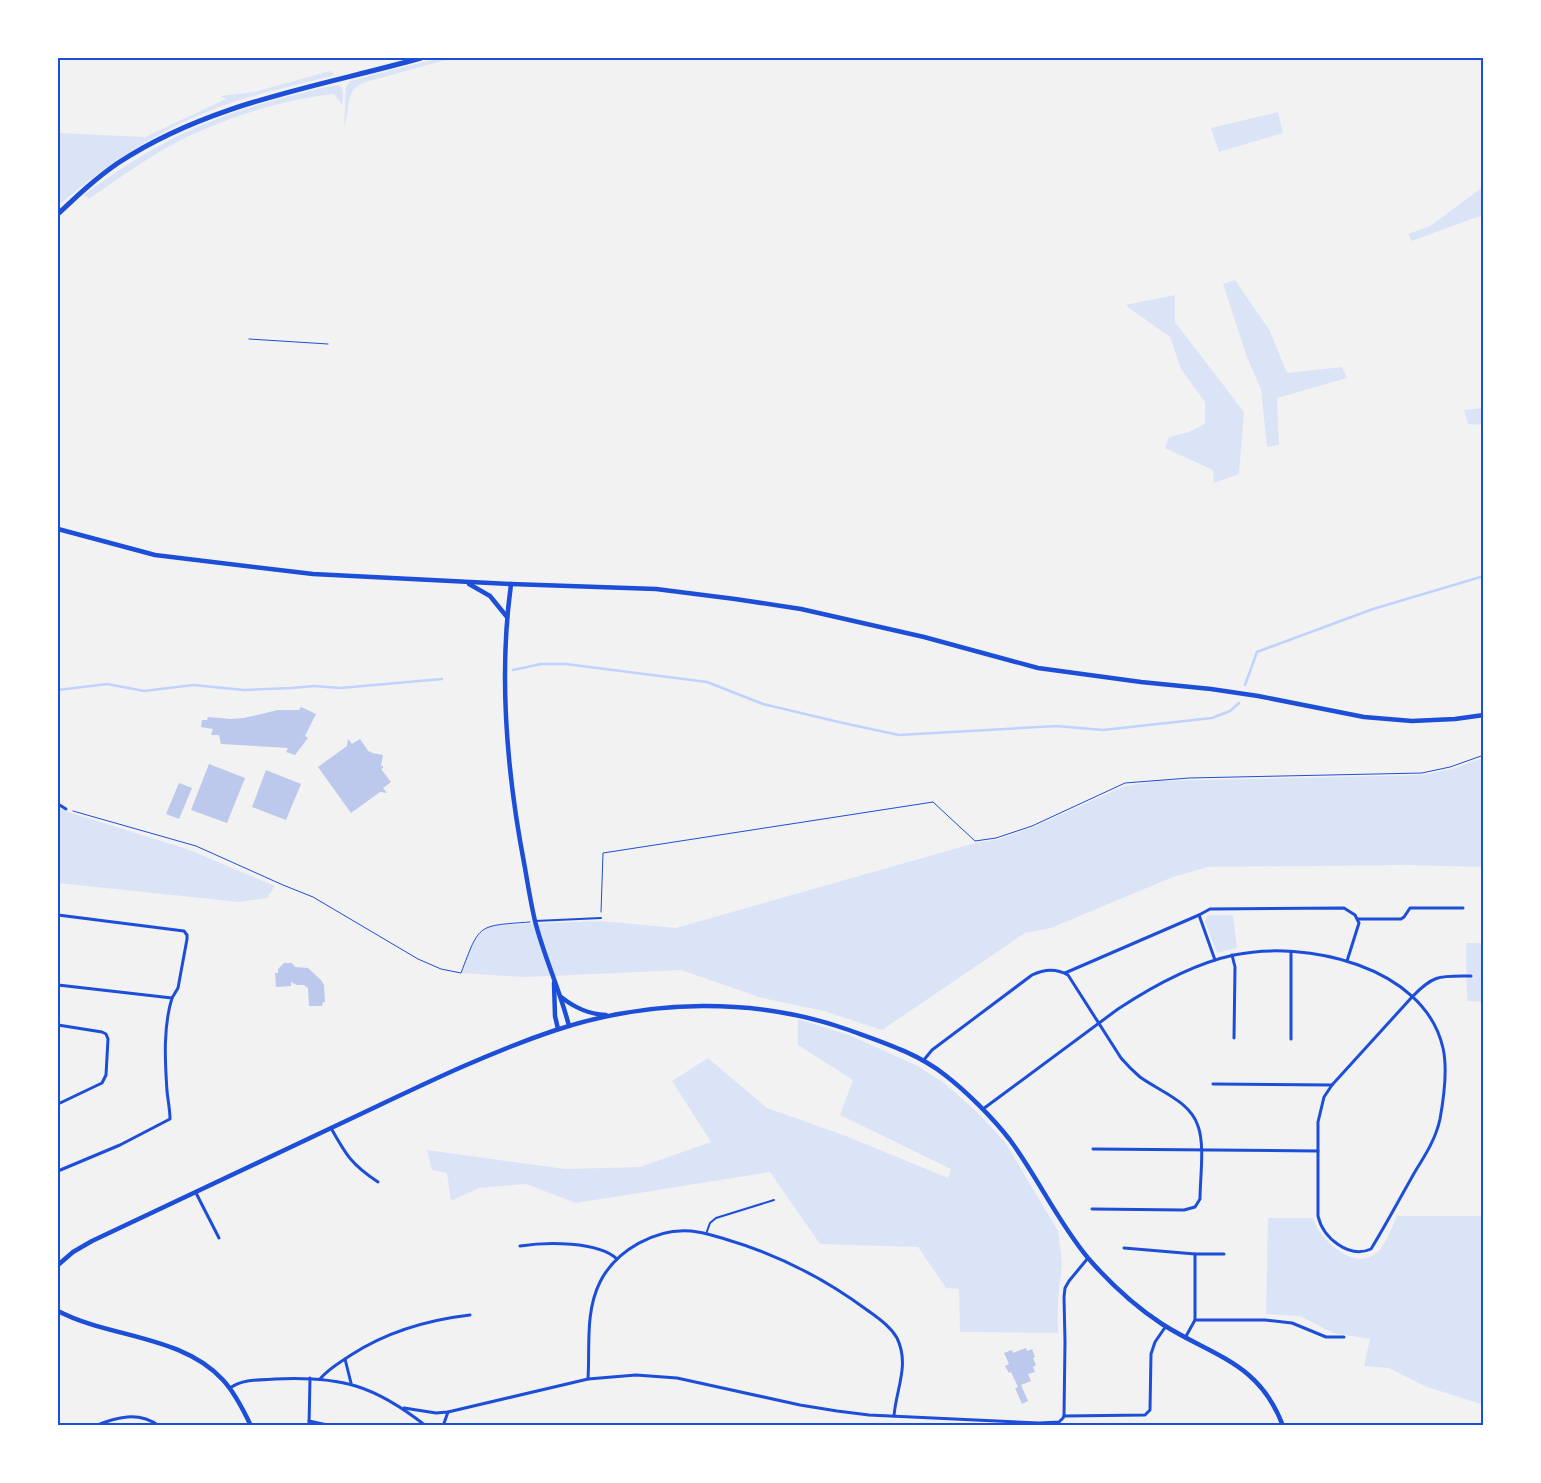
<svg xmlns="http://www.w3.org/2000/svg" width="1541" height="1483" viewBox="0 0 1541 1483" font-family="'Roboto Condensed',sans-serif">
<rect width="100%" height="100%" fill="#f2f2f2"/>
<g fill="#dbe4f7">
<path d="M439 58H453L362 83C344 93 351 109 344 126L346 87 350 81Z"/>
<path d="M330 71 334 74 331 76C290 87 248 95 209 111 153 133 103 167 58 206V133L145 137 226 99 220 96 254 92Z"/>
<path d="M339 85C345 90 343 98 342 105L334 94C283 99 213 121 168 147 140 163 115 181 89 199L84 195C151 145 205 118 286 97 304 93 321 87 339 85Z"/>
<polygon points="1278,112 1283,133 1219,152 1211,128"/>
<polygon points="1483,187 1483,216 1477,217 1412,241 1408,234 1430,226"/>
<polygon points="1235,280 1270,331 1287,373 1342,367 1347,378 1277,398 1279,445 1267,447 1261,389 1248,360 1223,284"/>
<polygon points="1175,295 1175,322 1244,412 1239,474 1214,483 1213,470 1165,448 1169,437 1189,432 1205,424 1205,402 1181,369 1170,337 1125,305"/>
<polygon points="1483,408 1483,425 1468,424 1464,410"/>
<path d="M1483 758V867L1407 865 1208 867 1173 877 1051 928 1025 933 882 1030 824 1011 762 998 681 970 553 976 522 977 461 973C469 953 472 934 492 925L601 921 676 928 975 843 996 840 1033 827 1125 786 1159 781 1423 775 1452 769Z"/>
<polygon points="58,806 68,812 187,849 275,886 267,898 239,902 58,883"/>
<polygon points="1208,915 1233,915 1237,948 1217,953 1205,921"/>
<polygon points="1466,943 1483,943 1483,1002 1467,1001"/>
<polygon points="798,1019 849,1035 918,1066 944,1083 977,1112 1005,1142 1058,1231 1062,1264 1058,1299 1058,1333 960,1332 959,1289 946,1288 918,1247 820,1244 770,1172 576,1203 526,1184 479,1188 451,1201 447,1173 432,1170 427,1150 565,1169 640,1167 711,1142 672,1081 708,1058 767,1108 846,1136 948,1178 951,1169 840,1115 853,1080 798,1045"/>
<path d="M1397 1216H1483L1484 1403 1481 1404 1427 1387 1389 1368 1364 1366 1370 1339 1333 1333 1300 1316 1266 1314 1268 1218H1313C1319 1238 1350 1268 1372 1256 1385 1249 1391 1229 1397 1216Z"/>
</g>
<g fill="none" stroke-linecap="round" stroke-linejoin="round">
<g stroke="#bfd3fe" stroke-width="2.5">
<polyline points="513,670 541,664 566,664 707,682 763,704 843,723 899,735 1056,726 1103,730 1212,718 1230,711 1239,703"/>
<polyline points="1245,685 1257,652 1373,609 1484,576"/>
<polyline points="58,690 107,684 144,691 193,685 244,690 292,688 314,686 340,688 442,679"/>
</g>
</g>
<g fill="#bdc9ec">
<polygon points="301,707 316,714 305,736 308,738 295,755 286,752 288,748 221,744 219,735 211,735 213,729 201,727 202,720 207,720 208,717 231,719 244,718 278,710 299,710"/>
<polygon points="348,739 352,744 360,739 369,752 370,751 372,753 383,755 381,766 383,766 383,768 381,769 391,782 383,788 387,793 380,792 351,813 318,767 347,746"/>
<polygon points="209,764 245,778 227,823 191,810"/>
<polygon points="266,770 301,784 286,820 252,807"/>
<polygon points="179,783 192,788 179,819 166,814"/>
<polygon points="284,963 292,963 295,967 308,968 321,980 324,985 325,1002 323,1002 322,1006 309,1006 308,988 304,985 297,985 291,982 291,986 276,987 275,973 278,973 278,969"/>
<polygon points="1026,1348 1027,1351 1032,1349 1035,1357 1033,1358 1036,1365 1033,1367 1035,1372 1028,1374 1031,1381 1021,1385 1028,1401 1022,1404 1015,1388 1018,1387 1011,1372 1009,1373 1005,1366 1009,1364 1004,1353 1012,1350 1013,1353"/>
</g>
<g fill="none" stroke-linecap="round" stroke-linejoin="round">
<g stroke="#1d4ed8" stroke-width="1">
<polyline points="249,339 328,344"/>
<path d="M73 811 196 846 283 885 313 897 418 959 441 969 461 973C480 923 477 926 530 922"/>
<polyline points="601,912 603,853 933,802 975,841 996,838 1032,826 1125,783 1189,778 1422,773 1450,767 1484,755"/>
</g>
<g stroke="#1d4ed8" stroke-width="2">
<polyline points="535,921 601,918"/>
<polyline points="706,1234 710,1223 716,1218 774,1200"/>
</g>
<g stroke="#1d4ed8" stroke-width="3">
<polyline points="58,804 66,809"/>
<polyline points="58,915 184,931 187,935 187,939 178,988 172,998"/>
<polyline points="1358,919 1401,919 1404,917 1410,908 1463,908"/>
<polyline points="1232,955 1235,967 1234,1038"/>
<polyline points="1215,960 1199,915 1210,909 1344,908 1355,915 1359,923 1347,961"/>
<polyline points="1065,973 1199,915"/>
<path d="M58 985 172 998C163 1027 165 1061 167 1091 168 1101 170 1110 170 1119L120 1145 58 1171"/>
<polyline points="58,1025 102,1032 106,1034 108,1039 106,1075 102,1083 58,1104"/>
<polyline points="1291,1039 1291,952"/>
<path d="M923 1061 932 1050 1032 975C1044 969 1056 968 1068 975L1121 1058C1127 1065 1133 1071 1140 1077 1159 1091 1190 1101 1198 1126 1205 1145 1200 1178 1200 1199L1195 1207 1184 1210 1092 1209"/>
<polyline points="1213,1084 1332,1085"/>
<path d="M983 1109 1118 1009C1153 986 1192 964 1234 955 1304 940 1424 965 1443 1048 1448 1070 1444 1097 1440 1119 1436 1138 1426 1154 1416 1170 1401 1196 1387 1223 1371 1249 1349 1259 1323 1238 1318 1216V1122L1324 1097 1332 1085 1412 997C1434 974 1440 976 1471 976"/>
<path d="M331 1128C346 1155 352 1165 378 1182"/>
<polyline points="1093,1149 1318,1151"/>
<polyline points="196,1193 219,1238"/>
<path d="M520 1246C546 1242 598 1241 617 1259"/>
<polyline points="1124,1248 1195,1254 1224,1254"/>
<polyline points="1195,1320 1265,1320 1292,1323 1326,1337 1344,1337"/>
<polyline points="1185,1338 1195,1320 1195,1254"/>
<polyline points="345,1359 351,1383"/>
<path d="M320 1379C329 1368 339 1363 351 1355 388 1331 427 1320 470 1315"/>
<path d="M588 1379C590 1347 585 1312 600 1282 616 1250 656 1228 691 1231 703 1232 714 1236 725 1239 776 1254 824 1278 867 1310 878 1318 890 1326 897 1338 910 1365 896 1389 894 1416"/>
<path d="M230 1388C243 1379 259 1380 275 1379 341 1376 374 1385 426 1426"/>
<polyline points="404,1408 436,1413 448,1412 588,1379 636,1375 677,1378 800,1405 837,1411 869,1415 1039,1423 1059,1422 1063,1418 1064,1416 1065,1342 1064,1297 1065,1288 1069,1281 1088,1258"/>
<polyline points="1064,1416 1145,1415 1150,1410 1151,1354 1155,1342 1166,1326"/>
<polyline points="309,1421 332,1426"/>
<path d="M95 1426C116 1417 139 1411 159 1426"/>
<polyline points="309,1426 310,1378"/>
<polyline points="443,1426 448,1412"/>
</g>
<g stroke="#1d4ed8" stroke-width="4.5">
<polyline points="58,529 155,555 313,574 511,584 656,589 735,599 801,609 924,637 1038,668 1141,682 1211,689 1258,696 1364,717 1412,721 1455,719 1484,715"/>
<polyline points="469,584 490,596 507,617"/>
<path d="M511 584C498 679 507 775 525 868 528 886 531 904 535 921 544 957 560 990 569 1026"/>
<polyline points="554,983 555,1016 558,1029"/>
<path d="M561 997C575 1008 588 1014 606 1015"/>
<path d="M58 1265 73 1252 92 1241C171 1204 250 1167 329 1129 404 1094 478 1056 556 1030 650 999 756 997 849 1030 882 1042 917 1053 945 1075 967 1092 993 1118 1010 1140 1038 1178 1058 1222 1088 1258 1109 1282 1136 1307 1162 1324 1214 1357 1259 1362 1283 1426"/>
<path d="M58 1311C109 1338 182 1335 223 1380 235 1393 243 1409 251 1426"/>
</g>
<path stroke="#1d4ed8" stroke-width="5" d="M58 214C77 196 96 178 118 163 210 102 318 87 421 58"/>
</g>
<rect width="1541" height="1483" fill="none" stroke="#ffffff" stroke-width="118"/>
<rect x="59" y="59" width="1423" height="1365" fill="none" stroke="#1d4ed8" stroke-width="2"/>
</svg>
